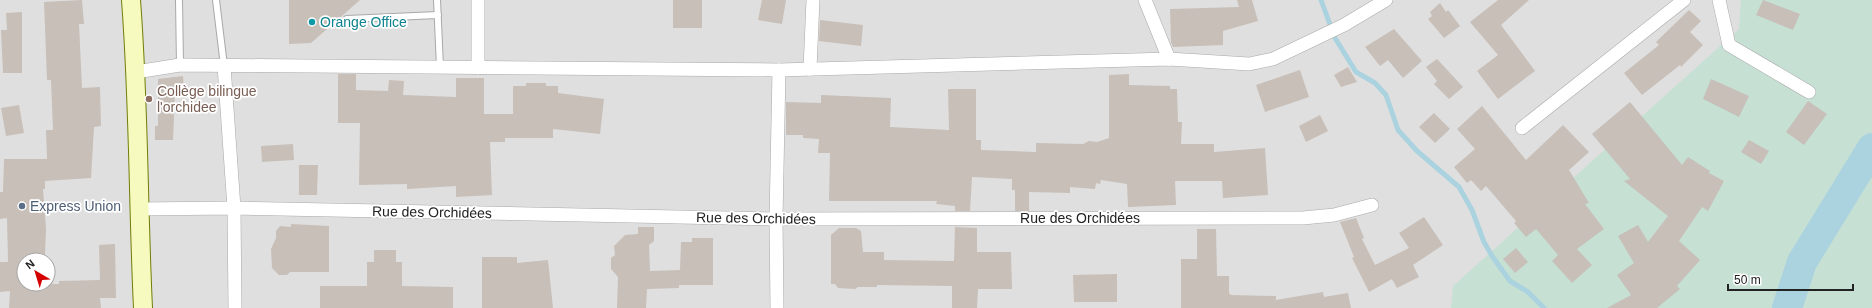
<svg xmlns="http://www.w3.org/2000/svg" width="1872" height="308" viewBox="0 0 1872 308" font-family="Helvetica,sans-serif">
<rect width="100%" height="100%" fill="#f2efe9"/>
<path fill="#e0dfdf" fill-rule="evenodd" d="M0 0H1872V308H0ZM24 260H48V284H24Z"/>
<polygon fill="#c6e0d4" points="1741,0 1872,0 1872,308 1451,308 1453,286 1739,29"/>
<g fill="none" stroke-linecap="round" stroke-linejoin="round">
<polyline stroke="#aad3df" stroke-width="5" points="1321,0 1335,38 1356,72 1375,83 1386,95 1398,130 1417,151 1459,187 1472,210 1484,242 1492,256 1510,281 1528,292 1544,308"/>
<polyline stroke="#aad3df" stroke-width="30" points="1787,308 1802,262 1872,148"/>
</g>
<g fill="#c7bfb8">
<polygon points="82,0 84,24 79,24 82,88 100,87 101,126 94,127 91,178 45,181 45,189 43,189 46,229 45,255 24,256 24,284 59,284 59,281 100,280 99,245 115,244 116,298 100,298 101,308 9,308 10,291 0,292 0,262 8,262 7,218 0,219 0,192 3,192 4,159 47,159 46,130 53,130 51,80 47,80 44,2"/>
<polygon points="289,0 360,0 311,43 289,44"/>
<rect x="673" y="0" width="29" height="28"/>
<polygon points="762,0 786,0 782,24 758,20"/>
<polygon points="1237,0 1252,0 1258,21 1223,31 1223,45 1173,47 1171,42 1170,9 1239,7"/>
<polygon points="1498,0 1529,0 1501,25 1535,71 1498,99 1477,71 1498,55 1470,22"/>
<polygon points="1763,0 1800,14 1793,30 1756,15"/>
<polygon points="1440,3 1446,12 1448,10 1460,26 1444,38 1428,19 1432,16 1430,12"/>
<polygon points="1689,10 1701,21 1690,32 1703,45 1681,67 1680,65 1642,95 1624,73 1659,45 1656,42"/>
<polygon points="22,12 22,73 3,73 1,30 7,30 6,13"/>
<polygon points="820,20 863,25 861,46 819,41"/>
<polygon points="1394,29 1422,61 1403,78 1388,60 1380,66 1365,47"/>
<polygon points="1437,59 1463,87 1449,99 1434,84 1437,81 1426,67"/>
<polygon points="1348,67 1357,82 1341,87 1334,75"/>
<polygon points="1300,70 1309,97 1265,112 1256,85"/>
<polygon points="338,74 356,74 356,90 388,91 389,80 404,81 403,95 456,97 456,78 484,78 484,114 513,114 513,86 526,86 526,83 546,83 546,86 558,86 558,93 604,99 600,134 553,129 553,138 505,138 505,142 490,142 492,195 456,197 456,186 407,189 407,184 359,185 360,123 338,123"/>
<polygon points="1129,74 1129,85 1170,86 1170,89 1177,89 1178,122 1182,122 1181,144 1214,144 1214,152 1265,148 1268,195 1223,198 1222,181 1175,181 1176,205 1128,207 1127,184 1101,180 1100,184 1096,183 1095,189 1070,187 1070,193 1029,192 1029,211 1015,211 1015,190 1012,190 1012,179 972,177 970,211 955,211 955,206 936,204 937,201 829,201 830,153 818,153 819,139 803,138 803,135 786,135 786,102 821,103 821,95 891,98 890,127 949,130 948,89 976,89 976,140 981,140 981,150 1036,152 1036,143 1083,144 1089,141 1097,142 1109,138 1109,75"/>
<polygon points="183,76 184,90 175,91 173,140 155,140 155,126 158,126 158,79"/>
<polygon points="1711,79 1749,96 1739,117 1703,99"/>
<polygon points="1808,101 1827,114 1804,145 1786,132"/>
<polygon points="1630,102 1682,165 1688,157 1710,171 1709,173 1724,181 1708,211 1702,207 1679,241 1700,260 1677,286 1680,289 1657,308 1607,308 1631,295 1617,275 1634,263 1618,236 1638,225 1648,242 1668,216 1624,181 1630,179 1592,134"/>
<polygon points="19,105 24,133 6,136 1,108"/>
<polygon points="1482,106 1526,160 1563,125 1589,152 1569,170 1589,203 1585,204 1604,229 1577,249 1592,265 1572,283 1552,261 1558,255 1536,229 1526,237 1514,223 1516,221 1486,186 1481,191 1471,180 1467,183 1454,167 1475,149 1457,129"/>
<polygon points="1434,113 1450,129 1435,143 1419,127"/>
<polygon points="1320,115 1328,131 1306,142 1299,126"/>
<polygon points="1749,140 1769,151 1761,164 1741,152"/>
<polygon points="293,144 294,160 262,162 261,146"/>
<polygon points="299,165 318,165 317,195 299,195"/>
<polygon points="1424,217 1443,245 1413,265 1419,277 1397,288 1392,279 1369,292 1352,258 1354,257 1340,222 1356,218 1364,238 1362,239 1375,265 1409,248 1399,233"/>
<polygon points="291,224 329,226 329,272 290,272 287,275 279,275 272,268 271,249 276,238 276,231 280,226 291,227"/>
<polygon points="638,227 654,227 654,241 649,245 650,271 680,270 681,242 692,242 692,238 713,238 713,285 679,285 679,288 647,289 646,308 617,308 618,277 611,269 611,258 615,255 614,246 625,235 638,234"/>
<polygon points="955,227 977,228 977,252 1011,252 1012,289 978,289 977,308 952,308 952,286 877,285 877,287 858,287 855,289 838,288 835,284 831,284 831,235 839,228 856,228 861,231 863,252 884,252 884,260 954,261"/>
<polygon points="1197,229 1216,229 1217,276 1229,276 1229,293 1231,295 1276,296 1276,300 1323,292 1324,297 1348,293 1351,308 1181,308 1181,259 1197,259"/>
<polygon points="1516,248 1528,262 1515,273 1503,259"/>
<polygon points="374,250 396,250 396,262 402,262 402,286 453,287 453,308 320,308 320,286 367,286 367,262 374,262"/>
<polygon points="482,257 517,257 517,263 548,260 553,308 482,308"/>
<polygon points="1117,274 1117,302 1074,302 1073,275"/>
</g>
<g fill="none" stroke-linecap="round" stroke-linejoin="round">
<defs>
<g id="service">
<polyline points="179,0 180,65"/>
<polyline points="216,0 224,66"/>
<polyline points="437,0 440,67"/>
<polyline points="347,19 438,15"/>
</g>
<g id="minor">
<polyline points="478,0 478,68"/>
<polyline points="1145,0 1169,59"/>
<polyline points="1719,0 1729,45 1809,92"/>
<polyline points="224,66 234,208 235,308"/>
<polyline points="810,69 813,0"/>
<polyline points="136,72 180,65 779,70 1169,59 1249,64 1273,59 1344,25 1386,0"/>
<polyline points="1522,128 1684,0"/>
<polyline points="138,209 234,208 776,219 1303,218 1334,215 1372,205"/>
<polyline points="777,308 776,219 779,70"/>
</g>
<path id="secondary" d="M131 0C139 103 138 205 143 308"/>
</defs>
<use href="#service" stroke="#a9a9a9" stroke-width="8"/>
<use href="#minor" stroke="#a9a9a9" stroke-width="14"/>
<use href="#secondary" stroke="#707d05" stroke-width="20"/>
<use href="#service" stroke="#fff" stroke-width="6"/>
<use href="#minor" stroke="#fff" stroke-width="13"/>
<use href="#secondary" stroke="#f7fabf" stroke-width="18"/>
</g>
<circle fill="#0f9aa8" stroke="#fff" stroke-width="1.5" cx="312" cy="22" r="4"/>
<circle fill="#8d6e63" stroke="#fff" stroke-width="1.5" cx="149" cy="99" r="4"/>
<circle fill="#5c6f8a" stroke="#fff" stroke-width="1.5" cx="22" cy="206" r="4"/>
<g text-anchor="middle" stroke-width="3.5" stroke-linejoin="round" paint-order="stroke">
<g font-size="14" fill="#0d838f" stroke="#fff" text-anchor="start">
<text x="320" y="27">Orange Office</text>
</g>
<g font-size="14" fill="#785e54" stroke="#fff" text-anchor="start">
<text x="157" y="96">Collège bilingue<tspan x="157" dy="16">l'orchidee</tspan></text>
</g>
<g font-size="14" fill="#4e5e75" stroke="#fff" text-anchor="start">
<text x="30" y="211">Express Union</text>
</g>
<g font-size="14" fill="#222" stroke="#fff">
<text transform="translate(432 212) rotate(1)" y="5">Rue des Orchidées</text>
<text transform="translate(756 218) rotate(1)" y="5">Rue des Orchidées</text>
<text x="1080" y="223">Rue des Orchidées</text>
</g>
</g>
<g transform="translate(36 272) rotate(322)"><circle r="19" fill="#ffffff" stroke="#a7a7a7"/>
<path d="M0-3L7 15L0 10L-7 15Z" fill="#d40000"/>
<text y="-6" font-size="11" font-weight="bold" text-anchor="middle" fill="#222222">N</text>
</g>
<path d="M1728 284v6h125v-6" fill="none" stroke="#222222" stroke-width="2"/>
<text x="1734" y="284" font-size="12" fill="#222222" stroke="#ffffff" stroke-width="3" paint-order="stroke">50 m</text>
</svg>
